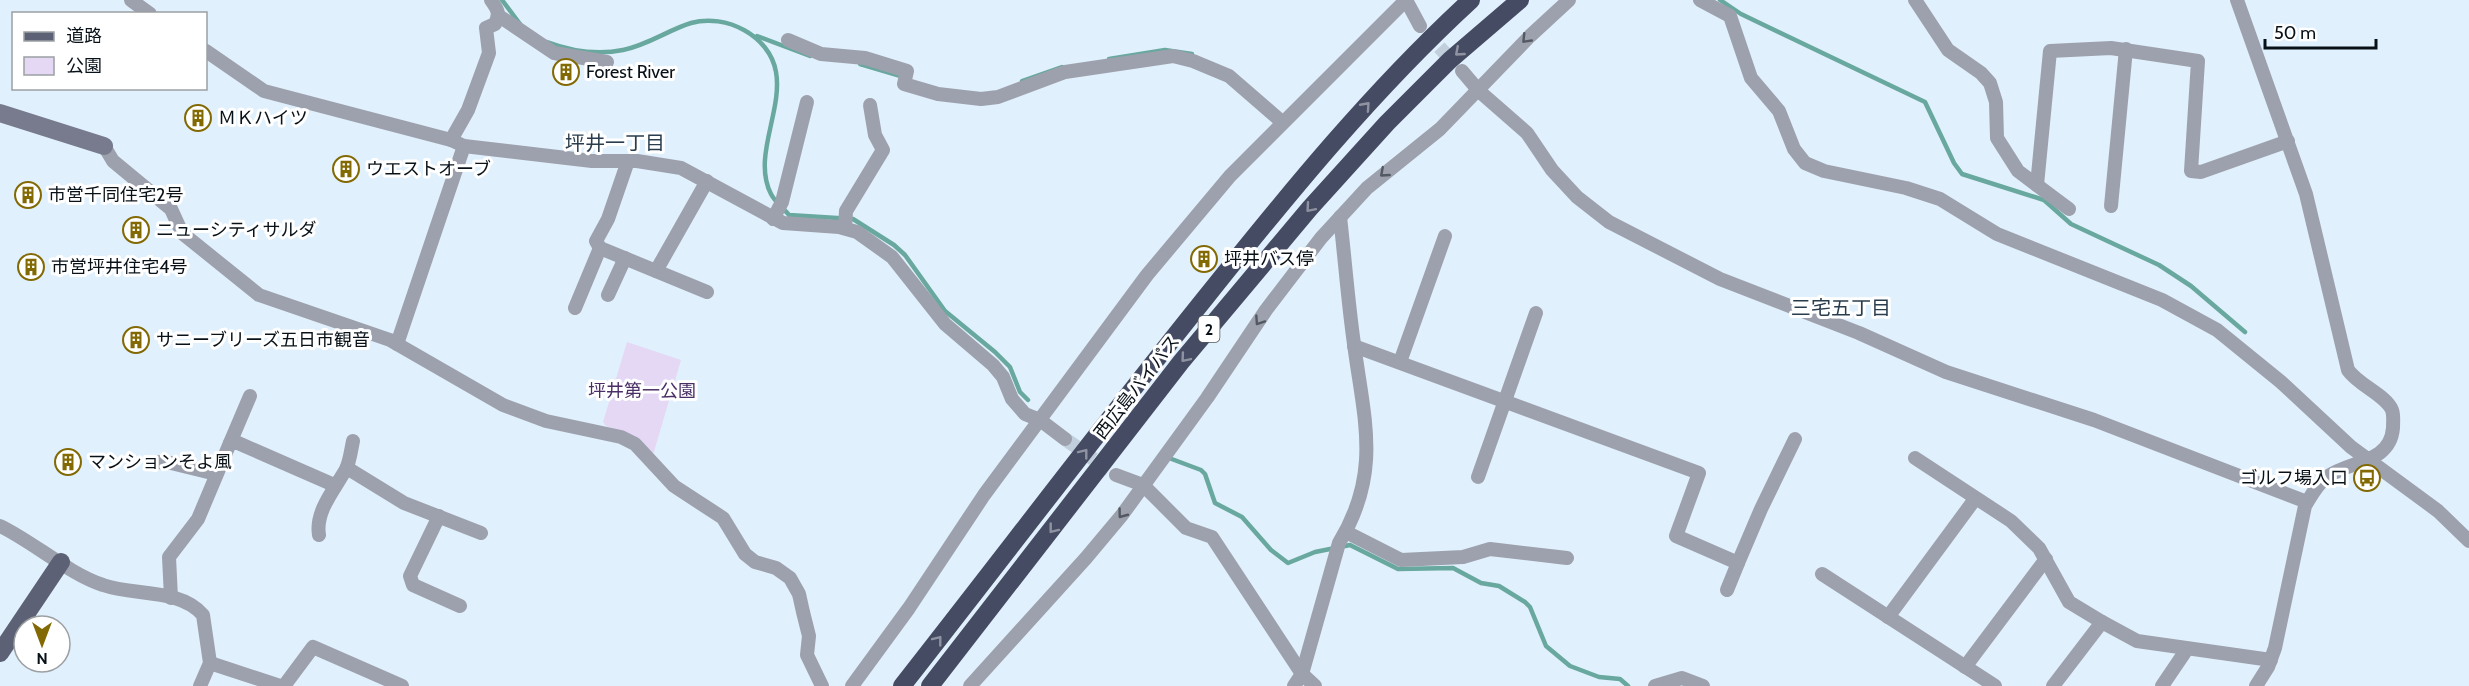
<svg xmlns="http://www.w3.org/2000/svg" width="2469" height="686" viewBox="0 0 2469 686" font-family="Cabin,'Noto Sans JP',sans-serif">
<rect width="100%" height="100%" fill="#e1f0fd"/>
<polygon fill="#e5d8f5" points="627,342 681,360 653,455 640,439 606,426 603,422"/>
<g fill="none" stroke-linecap="round" stroke-linejoin="round">
<g stroke="#68a89e" stroke-width="4.5">
<polyline points="502,0 520,24"/>
<polyline points="1720,0 1741,14 1925,102 1954,163 1962,174 2044,200 2071,224 2159,265 2191,286 2245,332"/>
<polyline points="757,36 810,56"/>
<path d="M547 42C571 51 598 55 623 50 648 45 668 30 691 23 726 13 770 36 776 72 783 111 752 157 771 194 775 202 784 209 789 215L853 219 894 245 905 255 945 311 995 352 1010 367 1020 392 1028 400"/>
<polyline points="1109,59 1165,50 1192,54"/>
<polyline points="860,64 904,77"/>
<polyline points="1022,81 1062,67"/>
<polyline points="1169,458 1201,470 1205,474 1215,503 1242,517 1271,550 1288,563 1315,552 1350,545 1398,569 1453,568 1481,583 1499,586 1525,602 1530,607 1546,646 1570,666 1599,677 1620,679 1628,686"/>
</g>
<g stroke="#c0cfdb" stroke-width="14" stroke-dasharray="14 7" stroke-linecap="butt">
<polyline points="1425,32 1457,66"/>
<polyline points="1065,439 1109,470"/>
</g>
<g stroke="#9da1ad" stroke-width="14">
<polyline points="131,0 150,14"/>
<polyline points="1406,0 1420,26"/>
<polyline points="1700,0 1730,16 1751,78 1779,111 1794,149 1805,163 1824,171 1906,188 1940,199 1997,234 2162,300 2217,330 2281,382 2351,447 2438,511 2469,541"/>
<polyline points="1915,0 1948,50 1981,73 1990,83 1996,102 1997,138 2018,171 2069,209"/>
<path d="M2237 0 2306 194 2348 370C2358 385 2386 395 2392 410 2394 415 2393 422 2393 428 2390 464 2350 460 2327 477 2317 484 2311 496 2305 506L2275 648 2268 667 2256 686"/>
<polyline points="499,16 554,53 607,62"/>
<polyline points="788,40 821,54 865,58 907,71 904,84 938,94 981,99 998,97 1065,72 1173,56 1193,61 1229,76 1282,122"/>
<polyline points="206,51 264,91 451,140 464,146 592,161 637,161 681,168 783,223 839,227 857,232 892,257 945,324 993,365 1003,377 1012,399 1025,414 1040,420 1065,439"/>
<polyline points="1462,71 1479,91 1527,133 1552,170 1577,197 1609,222 1720,279 1859,333 1946,372 2094,420 2307,502"/>
<path d="M451 140 468 110 489 53 486 28 495 24C500 13 498 10 491 0"/>
<polyline points="104,146 113,161 171,209 182,233 259,295 390,340 503,405 546,421 621,437 635,444 674,486 723,518 745,554 755,562 776,568 790,578 799,594 803,612 809,636 807,655 822,686"/>
<polyline points="628,161 608,219 596,241 600,248 707,292"/>
<polyline points="2037,185 2050,51 2111,48 2198,61 2191,171 2201,172 2288,141"/>
<polyline points="2111,206 2126,49"/>
<polyline points="773,219 782,202 807,102"/>
<polyline points="845,228 846,211 883,150 875,135 870,105"/>
<polyline points="656,271 707,181"/>
<polyline points="608,295 625,258"/>
<polyline points="575,308 600,248"/>
<polyline points="397,344 464,146"/>
<polyline points="1354,346 1699,473 1676,536 1738,563 1761,509 1795,439"/>
<polyline points="1400,362 1445,236"/>
<polyline points="230,443 250,396"/>
<polyline points="1915,458 2011,521 2039,548 2069,602 2102,622 2137,641 2271,660"/>
<polyline points="155,462 171,463 216,474"/>
<polyline points="347,468 404,503 481,533"/>
<polyline points="1116,475 1143,485 1186,528 1212,537 1302,674 1315,686"/>
<polyline points="1478,477 1536,313"/>
<polyline points="439,516 410,576 413,585 460,606"/>
<path d="M0 526C32 541 69 574 103 585 134 596 180 588 203 615L210 663 200 686"/>
<polyline points="1346,532 1401,560 1463,557 1490,549 1567,558"/>
<path d="M319 535C315 511 335 489 346 469 350 461 351 450 353 441"/>
<polyline points="1822,574 1995,686"/>
<polyline points="1727,590 1738,563"/>
<polyline points="171,598 169,557 198,519 230,443 238,443 334,485"/>
<polyline points="1888,617 1975,499"/>
<polyline points="210,663 280,686"/>
<polyline points="1965,667 2046,559"/>
<polyline points="284,686 313,647 402,686"/>
<polyline points="852,686 909,608 984,495 1147,275 1230,176 1406,0"/>
<polyline points="970,686 1086,558 1122,515 1207,398 1266,310 1321,238 1367,188 1440,129 1530,36 1569,0"/>
<path d="M1294 686 1302 674 1339 543C1382 472 1364 420 1354 344 1348 302 1345 260 1340 217"/>
<polyline points="1655,686 1682,678 1703,686"/>
<polyline points="2053,686 2102,622"/>
<polyline points="2162,686 2187,649"/>
</g>
<polyline stroke="#777b8d" stroke-width="18" points="0,113 104,146"/>
<polyline stroke="#5c6176" stroke-width="18" points="0,653 61,562"/>
<g stroke="#454b62" stroke-width="18">
<path d="M902 686C1004 556 1103 425 1206 297 1289 193 1373 90 1471 0"/>
<polyline points="930,686 1181,362 1310,208 1387,123 1450,60 1520,0"/>
</g>
</g>
<defs><path id="oneway-chevron" d="M-2-3.5L2.5 0L-2 3.5" fill="none" stroke-width="1.6" stroke-linecap="round" stroke-linejoin="round" transform="scale(1.5)"/></defs>
<g stroke="#525962">
<use href="#oneway-chevron" transform="translate(1526 39) rotate(134)"/>
<use href="#oneway-chevron" transform="translate(1384 173) rotate(139)"/>
<use href="#oneway-chevron" transform="translate(1259 321) rotate(124)"/>
<use href="#oneway-chevron" transform="translate(1122 514) rotate(127)"/>
</g>
<g stroke="#8f93a1">
<use href="#oneway-chevron" transform="translate(1459 52) rotate(139)"/>
<use href="#oneway-chevron" transform="translate(1366 106) rotate(-48)"/>
<use href="#oneway-chevron" transform="translate(1310 208) rotate(131)"/>
<use href="#oneway-chevron" transform="translate(1185 358) rotate(130)"/>
<use href="#oneway-chevron" transform="translate(1084 453) rotate(-52)"/>
<use href="#oneway-chevron" transform="translate(1053 529) rotate(128)"/>
<use href="#oneway-chevron" transform="translate(938 640) rotate(-52)"/>
</g>
<defs>
<symbol id="building-ring" viewBox="-11 -11 22 22"><circle r="9.5" fill="#fff" stroke="#826902" stroke-width="1.5"/><path d="M-4-6H4V6H1V3H-1V6H-4ZM-2.5-4.3h1.7v1.8h-1.7ZM.8-4.3h1.7v1.8H.8ZM-2.5-1h1.7V.8h-1.7ZM.8-1h1.7V.8H.8Z" fill="#826902"/></symbol>
<symbol id="bus-ring" viewBox="-11 -11 22 22"><circle r="9.5" fill="#fff" stroke="#826902" stroke-width="1.5"/><path d="M-5-6H5V4H4V6H2V4H-2V6H-4V4H-5ZM-3.5-4V0h7V-4ZM-3.5 1.2v1.5H-2V1.2ZM2 1.2v1.5H3.5V1.2Z" fill="#826902"/></symbol>
</defs>
<g fill-rule="evenodd">
<use href="#building-ring" x="551" y="57" width="30" height="30"/>
<use href="#building-ring" x="183" y="103" width="30" height="30"/>
<use href="#building-ring" x="331" y="154" width="30" height="30"/>
<use href="#building-ring" x="13" y="180" width="30" height="30"/>
<use href="#building-ring" x="121" y="215" width="30" height="30"/>
<use href="#building-ring" x="1189" y="244" width="30" height="30"/>
<use href="#building-ring" x="16" y="252" width="30" height="30"/>
<use href="#building-ring" x="121" y="325" width="30" height="30"/>
<use href="#building-ring" x="53" y="447" width="30" height="30"/>
<use href="#bus-ring" x="2352" y="463" width="30" height="30"/>
</g>
<g text-anchor="middle" stroke-width="6" stroke-linejoin="round" paint-order="stroke">
<rect fill="#fff" stroke="#52585d" stroke-width="1.5" x="1198.5" y="316" width="21" height="26" rx="4.5"/>
<g font-size="16" font-weight="bold" fill="#081118">
<text x="1209" y="335">2</text>
</g>
<g font-size="18" fill="#081118" stroke="#fff" text-anchor="start">
<text x="586" y="78">Forest River</text>
<text x="218" y="124">ＭＫハイツ</text>
<text x="366" y="175">ウエストオーブ</text>
<text x="48" y="201">市営千同住宅2号</text>
<text x="156" y="236">ニューシティサルダ</text>
<text x="1224" y="265">坪井バス停</text>
<text x="51" y="273">市営坪井住宅4号</text>
<text x="156" y="346">サニーブリーズ五日市観音</text>
<text x="88" y="468">マンションそよ風</text>
<text x="2348" y="484" text-anchor="end">ゴルフ場入口</text>
</g>
<g font-size="18" fill="#081118" stroke="#fff">
<text transform="translate(1137 387) rotate(-52)" y="6">西広島バイパス</text>
</g>
<g font-size="18" fill="#4a2e66" stroke="#fff">
<text x="642" y="397">坪井第一公園</text>
</g>
<g font-size="20" fill="#293d4e" stroke="#fff">
<text x="615" y="150">坪井一丁目</text>
<text x="1841" y="315">三宅五丁目</text>
</g>
</g>
<rect x="12" y="12" width="195" height="78" fill="#ffffff" stroke="#9ca0a3" stroke-width="1.5"/>
<rect x="24" y="32" width="30" height="9" fill="#5c6176" stroke="#9ca0a3" stroke-width="1.5"/>
<text x="66" y="42" font-size="18" fill="#081118">道路</text>
<rect x="24" y="57" width="30" height="18" fill="#e5d8f5" stroke="#9ca0a3" stroke-width="1.5"/>
<text x="66" y="72" font-size="18" fill="#081118">公園</text>
<g transform="translate(42 644) rotate(180)"><circle r="28" fill="#ffffff" stroke="#9ca0a3" stroke-width="1.5"/>
<path d="M0-4.5L10 22L0 15L-10 22Z" fill="#826902"/>
<text y="-9" font-size="16" font-weight="bold" text-anchor="middle" fill="#081118">N</text>
</g>
<path d="M2265 39v9h111v-9" fill="none" stroke="#081118" stroke-width="3"/>
<text x="2274" y="39" font-size="18" fill="#081118" stroke="#ffffff" stroke-width="4.5" paint-order="stroke">50 m</text>
</svg>
